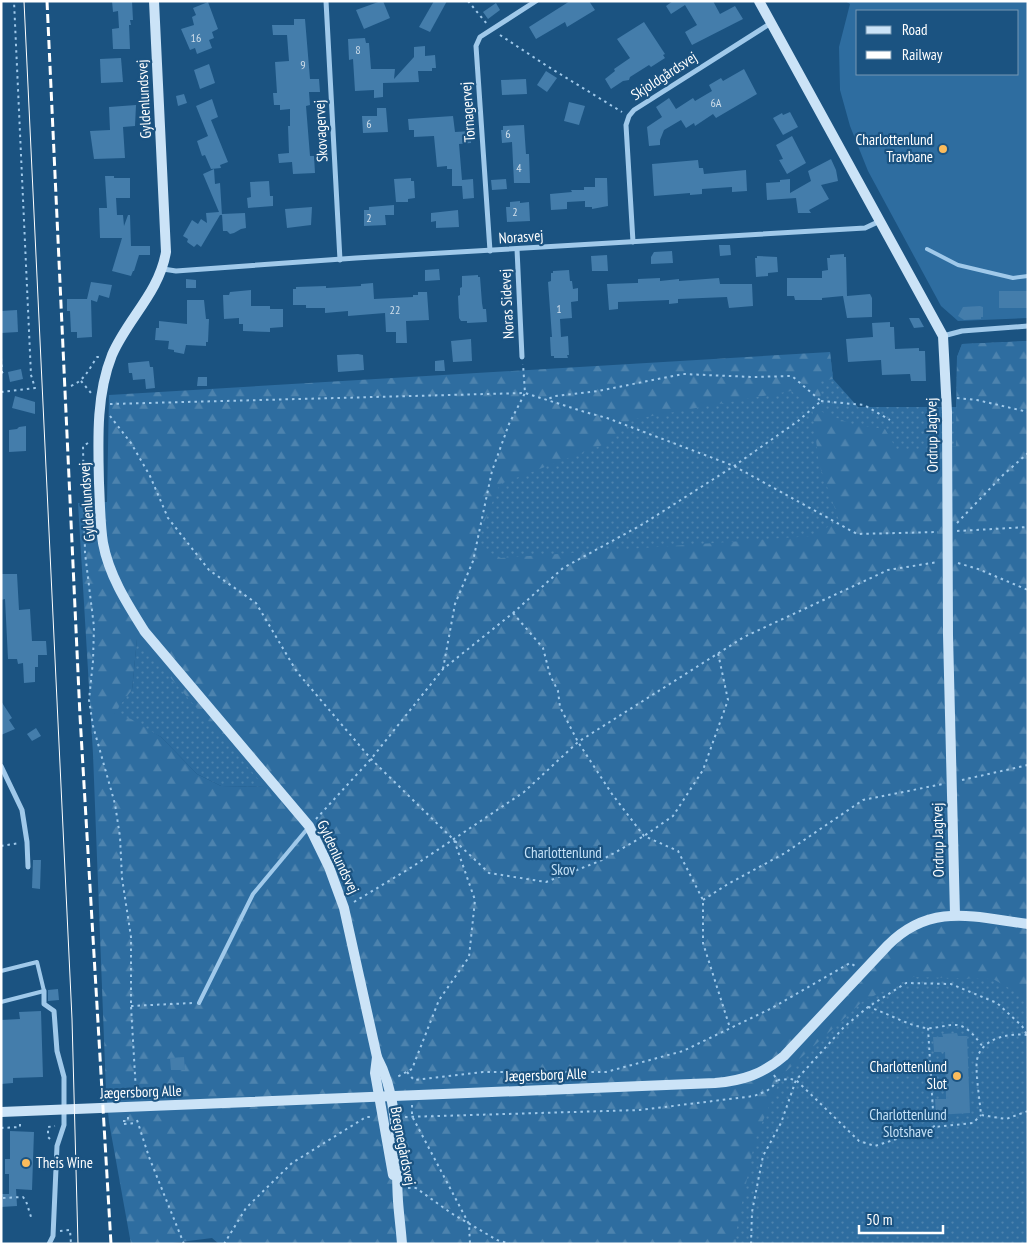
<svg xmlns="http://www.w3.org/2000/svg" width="1029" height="1245" viewBox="0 0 1029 1245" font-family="'PT Sans Narrow',sans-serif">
<defs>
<pattern id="grass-dots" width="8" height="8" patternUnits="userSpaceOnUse" patternTransform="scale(1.25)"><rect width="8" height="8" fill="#2e6da0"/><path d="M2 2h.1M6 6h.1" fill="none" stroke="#4d83ae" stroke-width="1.8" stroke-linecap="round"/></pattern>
<pattern id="forest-firs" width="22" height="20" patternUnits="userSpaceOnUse" patternTransform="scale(1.25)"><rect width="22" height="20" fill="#2e6da0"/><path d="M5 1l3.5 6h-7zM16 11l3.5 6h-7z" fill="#4d83ae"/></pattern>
</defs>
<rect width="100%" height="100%" fill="#1b5381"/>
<g fill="url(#grass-dots)">
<polygon points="1028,341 1028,1244 419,1244 344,858 138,583 830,352 833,379 858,407 956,407 957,357 962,344"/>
<polygon points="137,638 266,787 221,786 197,774 161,737 113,713 132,690"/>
</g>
<path fill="url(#forest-firs)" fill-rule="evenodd" d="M1028 341V999L993 979 913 977 863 1001 782 1075 755 1140 735 1237 737 1244H219L212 1238 165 1244H131L109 1122 106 1091 93 754 78 503 107 502 109 395 830 352 833 379 821 381 820 411 854 425 885 429 897 450 935 449 956 446 957 357 962 344ZM791 391 812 407 819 464 839 520 813 536 501 558 487 551 477 539 500 484 605 444 630 420ZM137 639 265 787 221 786 197 774 161 737 131 719 114 713 132 690Z"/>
<path fill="#2e6da0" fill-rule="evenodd" d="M845 1H1028V318L958 321 941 306 868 171 850 126 840 90 839 47 850 4ZM858 11H1018V74H858Z"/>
<g fill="#447dab">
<polygon points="112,1 132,1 133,20 130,20 131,25 129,25 130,49 113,49 112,29 119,28 118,11 113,12"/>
<polygon points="381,1 383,1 390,18 364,29 356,10"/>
<polygon points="434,1 447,1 430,32 419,27"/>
<polygon points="570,1 589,1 595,10 567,27 565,22 536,39 529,27"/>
<polygon points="673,1 713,1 720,14 735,6 743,19 692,45 685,32 697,25 685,5 671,14 666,6"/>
<polygon points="208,2 218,29 212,32 214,38 209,40 212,48 197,54 195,48 190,50 181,29 194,25 192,17 196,15 193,8"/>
<polygon points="496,3 500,10 488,19 483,12"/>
<polygon points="294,19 305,19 310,79 319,79 320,92 309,92 310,105 306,106 310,156 314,156 315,173 293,174 292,162 279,163 278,154 289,153 288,126 290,126 290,109 280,110 280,105 274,105 273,93 277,93 275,62 289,61 287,35 273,35 272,25 294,25"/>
<polygon points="644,22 665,54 663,55 665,58 651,67 649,65 630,77 629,80 623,81 611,89 605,79 615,71 614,69 630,58 617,39"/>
<polygon points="365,38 366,43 369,43 371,69 395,69 394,79 414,57 414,47 425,46 425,56 435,55 436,68 432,68 432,71 418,71 419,82 383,83 383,97 374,98 374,90 355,91 353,59 349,60 348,39"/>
<polygon points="121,58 123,82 101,83 100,59"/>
<polygon points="209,64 215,83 200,89 194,70"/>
<polygon points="744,69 757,94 716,118 713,114 695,126 694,123 686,128 681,120 664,130 660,140 660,145 649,146 647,127 662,117 656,107 669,98 676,109 693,98 695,101 712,91 709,85 721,78 723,81"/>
<polygon points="546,71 557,78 547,92 537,85"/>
<polygon points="526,79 527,94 502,95 501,80"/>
<polygon points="184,94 187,103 178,106 176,96"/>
<polygon points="212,99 218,117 211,120 228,162 220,165 221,168 211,169 205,155 202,156 197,141 208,136 196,106"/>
<polygon points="569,102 585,106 579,125 564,121"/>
<polygon points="136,105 135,126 123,127 125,158 94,159 90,131 110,130 109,107"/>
<polygon points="377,108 386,108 388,132 363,133 362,116 377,116"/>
<polygon points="790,112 798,127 783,135 773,118 782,113 783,115"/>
<polygon points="453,116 455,132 471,131 471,143 459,144 462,180 473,179 474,198 463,199 462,186 452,186 452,169 447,169 447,166 437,167 434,136 414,137 414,130 409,130 408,119"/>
<polygon points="524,125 526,154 529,154 530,183 514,183 512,142 502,143 501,130 503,130 503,126"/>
<polygon points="792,136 806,163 787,174 779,160 783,159 776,145"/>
<polygon points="831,159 836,170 838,181 821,185 829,199 809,210 811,213 798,213 796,198 767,200 766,183 780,182 780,180 790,179 790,193 811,181 808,171"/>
<polygon points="698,160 699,168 703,168 704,174 746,170 747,191 732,192 732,187 702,189 702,194 690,195 690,193 654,196 652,164"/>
<polygon points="214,169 215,184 220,183 222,215 220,215 201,247 197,244 194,247 187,242 188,239 183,236 192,220 198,224 201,219 207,223 206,213 219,212 203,174"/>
<polygon points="105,176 114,176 114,178 130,178 130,198 116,198 117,215 123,215 124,226 128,215 130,215 131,246 150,246 150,255 139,255 134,271 133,271 131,276 112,271 122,238 100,238 99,208 107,208"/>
<polygon points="411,178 411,181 414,181 415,198 408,199 408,202 396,202 394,179"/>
<polygon points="595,178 607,178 608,206 592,209 592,207 585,207 585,201 567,202 567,209 551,210 550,194 572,192 571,190 584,190 584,187 595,187"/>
<polygon points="506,179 507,189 492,190 491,180"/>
<polygon points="269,181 270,196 273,196 273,206 248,208 247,198 251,197 250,182"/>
<polygon points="520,201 520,203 529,202 530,221 507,222 506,207 510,207 510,202"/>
<polygon points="394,205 394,215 385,215 386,225 364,226 364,210 369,210 369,207"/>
<polygon points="312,207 311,225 287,228 285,209"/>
<polygon points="458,210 459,227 436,228 436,221 431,222 431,213"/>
<polygon points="245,213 246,228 241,229 234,233 230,234 227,231 223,231 222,214"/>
<polygon points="719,245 730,245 731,255 720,256"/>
<polygon points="672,251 673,263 651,264 651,257 654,252"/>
<polygon points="844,254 844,257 846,257 847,296 870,294 872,298 872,317 847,318 843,296 822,298 822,300 795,300 794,296 787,296 787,278 822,278 822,271 828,270 827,258 830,258 830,255"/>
<polygon points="607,255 608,271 592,271 591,256"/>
<polygon points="757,256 777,257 778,272 768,273 768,276 756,277 755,258 757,258"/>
<polygon points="439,269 440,280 425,281 425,270"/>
<polygon points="569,270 570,281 572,281 573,289 578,288 578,301 571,302 572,318 560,319 561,337 568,336 569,355 567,355 568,358 554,358 554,356 551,356 550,337 552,337 548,282 551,281 551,273 553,273 553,271"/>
<polygon points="478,275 478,277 480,277 482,303 483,309 486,309 487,322 467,323 467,321 461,321 459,318 458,296 460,295 460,288 462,287 462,276"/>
<polygon points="660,278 660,281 679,279 679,281 719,278 720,284 752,284 753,306 729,308 727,297 678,299 678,303 669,304 669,300 618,302 618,309 609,310 607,284 636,283 638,283 638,279"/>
<polygon points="186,279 196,280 196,288 186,288"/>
<polygon points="91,282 112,285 109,298 99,295 97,302 91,300 92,337 77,338 77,332 71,332 70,311 67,311 67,299 87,299"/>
<polygon points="373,283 374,299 413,297 413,295 418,295 418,292 427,292 429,320 406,321 407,343 396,343 396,332 386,332 385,313 348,316 348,311 325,313 325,308 306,308 306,305 293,305 293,289 296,289 296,287 326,286 326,288 361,286 361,284"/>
<polygon points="251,290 251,306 270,306 270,309 283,309 283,327 270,328 270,332 243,331 243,324 239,324 239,318 224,319 223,295 229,295 230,292"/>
<rect x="999" y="291" width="29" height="17"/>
<polygon points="187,300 204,300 206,319 209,319 208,342 206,342 206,346 186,345 184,354 174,352 174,350 168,349 169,341 155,340 156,328 159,328 159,321 187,324"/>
<polygon points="980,306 983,307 983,317 981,317 981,319 964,320 958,316 963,307"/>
<polygon points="17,310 18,332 1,333 1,311"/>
<polygon points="909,318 919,318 924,327 914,328"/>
<polygon points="890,322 890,327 894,327 895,349 919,348 919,351 925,351 926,381 911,381 910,374 882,375 881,360 848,362 846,339 873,337 872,323"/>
<polygon points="471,339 472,361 453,362 451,341"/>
<polygon points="358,354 363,355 364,370 338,372 337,355"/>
<polygon points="444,360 445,371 435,371 435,361"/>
<polygon points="149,361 150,367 153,367 155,388 146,389 145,379 133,380 132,373 129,373 128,363"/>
<polygon points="21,369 23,379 10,382 8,372"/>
<polygon points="198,377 207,377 207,386 197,386"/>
<polygon points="15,396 35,402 35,414 12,408"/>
<polygon points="26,426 26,451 9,452 9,430 17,429 19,427"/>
<polygon points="1,574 17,574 19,610 30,609 32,641 46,641 47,655 38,655 38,667 35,667 35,682 24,683 23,663 18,664 17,659 8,659 5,599 1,600"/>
<polygon points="1,701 12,718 9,720 15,729 1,735"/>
<polygon points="36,728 41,736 32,741 27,734"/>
<polygon points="33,860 41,860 40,889 32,888"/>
<polygon points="58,989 59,1000 48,1001 48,990"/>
<polygon points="41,1011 43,1077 13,1078 13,1083 1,1084 1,1020 20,1019 19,1012"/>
<polygon points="957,1033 958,1036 967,1036 970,1113 936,1115 935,1099 946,1099 945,1052 934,1052 933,1037 943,1037 942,1034"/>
<polygon points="184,1057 185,1070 171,1070 170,1058"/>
<polygon points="10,1131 34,1132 32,1190 16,1189 17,1206 1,1207 1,1194 9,1194 9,1174 5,1174 5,1159 10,1159"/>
</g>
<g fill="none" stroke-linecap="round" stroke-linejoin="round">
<g stroke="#a0c9ea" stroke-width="2" stroke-dasharray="2.5 4" stroke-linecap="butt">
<polyline points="468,1 487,24"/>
<polyline points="500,35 547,66 622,112"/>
<polyline points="1,358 2,372 4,375"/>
<polyline points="81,381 91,393"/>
<path d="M71 386C85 380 89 369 97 357H99"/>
<polyline points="1,392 35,388 31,375 14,1"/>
<polyline points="957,398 977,400 1028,412"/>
<polyline points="821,401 864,405 890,420"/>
<polyline points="110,404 525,393 585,412 607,418 734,466 857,534 938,532"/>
<polyline points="110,416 131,443 150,476 168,518 209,570 256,603 297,672 371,759 454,840 475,900 469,957 439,1000 412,1069 397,1077"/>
<polyline points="88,443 83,446 85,553 94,627 93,661 89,700 93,726 115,804 120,837 122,878 131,937 131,1006 136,1092"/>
<polyline points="957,523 1003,475 1028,453"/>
<polyline points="957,531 1028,527"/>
<polyline points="958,563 978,569 1028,590"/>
<polyline points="513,613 543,648 550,675 558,691 560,707 578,742 612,794 644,836 678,851 703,900 703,943 730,1028"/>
<polyline points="443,669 455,604 473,561 492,471 509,424 525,393 523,364"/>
<polyline points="962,780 1028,765"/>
<polyline points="316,819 371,759 443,669 513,613 563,568 643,524 734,466 798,421 821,401 792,376 753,377 683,374 598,391 555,396 546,400"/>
<polyline points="455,841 489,873 546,882 600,861 644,836 673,816 703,770 728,700 718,653"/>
<polyline points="1,846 20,843"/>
<polyline points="703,900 728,884 785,853 863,800 943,784"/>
<polyline points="354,902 412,867 524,792 578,742 744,637 888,570 938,562"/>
<polyline points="131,1006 192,1003"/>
<path d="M868 1007C888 1013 906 1025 926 1028 936 1029 947 1024 957 1025 968 1026 977 1039 983 1047"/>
<polyline points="928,1028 934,1127"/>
<path d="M1027 1035C1009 1033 981 1038 977 1060 975 1071 980 1102 981 1115L1006 1119 1028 1111"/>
<polyline points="407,1072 414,1080 483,1072 606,1072 683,1051 770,1009 850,963 855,966"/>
<polyline points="774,1075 777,1080 790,1079 796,1080 859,1141 875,1146 934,1127 973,1123 981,1115"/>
<polyline points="412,1105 412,1116 469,1224 470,1244"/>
<polyline points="128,1117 128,1121 123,1121 123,1124 137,1123"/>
<path d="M405 1117 640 1110 754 1096C764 1092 772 1090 777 1080"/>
<polyline points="137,1120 149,1157 184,1244"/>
<polyline points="1,1128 20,1127 20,1121"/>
<polyline points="50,1139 48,1137 48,1127 55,1126"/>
<polyline points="408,1188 416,1188 451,1213 497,1240 510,1244"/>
<polyline points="3,1198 23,1197 26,1201 32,1220"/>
<polyline points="60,1231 70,1230 71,1244"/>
<polyline points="224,1244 246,1208 292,1163 366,1117 373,1117"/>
<polyline points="751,1244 752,1212 763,1156 781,1123 796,1080 844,1027 868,1007 906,983 951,984 997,1003 1022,1026 1027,1035"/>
</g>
<g stroke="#a0c9ea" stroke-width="4">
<polyline points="927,249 958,265 1013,278 1028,276"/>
<polyline points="1,971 37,962 44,991 1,1002"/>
<polyline points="199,1003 253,894 308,828"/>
</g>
<g stroke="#a0c9ea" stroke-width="5">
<polyline points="326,1 340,260"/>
<polyline points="633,242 626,125 629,116 634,110 771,23"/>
<polyline points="517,249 522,357"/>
<polyline points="490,251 476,46 480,37 536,1"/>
<polyline points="163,269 176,271 356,258 865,228 880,221"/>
<polyline points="943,336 962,331 1028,326"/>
<polyline points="1,766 22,810 27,842 28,867"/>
<polyline points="44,991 44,1004 54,1011 57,1051 64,1077 64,1125 57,1146 53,1236 49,1244"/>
</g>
<g stroke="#cbe3f7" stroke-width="10">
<path d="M154 1 166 252C159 293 128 318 112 355 96 395 98 440 99 483 100 503 100 524 103 543 109 576 128 605 145 632L309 826 329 867 344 908 377 1057C401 1102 395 1153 398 1201 399 1215 401 1230 402 1244"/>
<polyline points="759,1 943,336 947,412 948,635 955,915"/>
<polyline points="377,1057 375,1073 393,1175"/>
<path d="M1 1112 715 1083C742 1081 763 1074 784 1056L888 945C931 902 974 917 1028 924"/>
</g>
<polyline stroke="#fff" stroke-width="1" points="24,1 72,1019 78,1244"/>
<polyline stroke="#fff" stroke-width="3" stroke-dasharray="9 4" stroke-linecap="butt" points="47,1 80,716 111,1244"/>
</g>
<g fill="#fbbc5c" stroke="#1b5381" stroke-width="2">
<circle cx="943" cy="149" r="5"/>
<circle cx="957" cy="1076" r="5"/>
<circle cx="26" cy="1163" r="5"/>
</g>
<g text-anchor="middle" stroke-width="4.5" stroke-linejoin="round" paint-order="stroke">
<g font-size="12" fill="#d0deea">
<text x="196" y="42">16</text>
<text x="358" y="54">8</text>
<text x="303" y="69">9</text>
<text x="716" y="107">6A</text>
<text x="369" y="128">6</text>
<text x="508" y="138">6</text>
<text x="519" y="172">4</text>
<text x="515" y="216">2</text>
<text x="369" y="222">2</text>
<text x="559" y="313">1</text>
<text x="395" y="314">22</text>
</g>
<g font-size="15" fill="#fff" stroke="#1b5381">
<text transform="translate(664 76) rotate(-33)" y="5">Skjoldgårdsvej</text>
<text transform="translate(144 99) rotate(-93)" y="5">Gyldenlundsvej</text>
<text transform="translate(468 112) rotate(-94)" y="5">Tornagervej</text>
<text transform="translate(321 131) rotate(-93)" y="5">Skovagervej</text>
<text transform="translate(521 237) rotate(-4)" y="5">Norasvej</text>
<text transform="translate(507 304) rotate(-93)" y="5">Noras Sidevej</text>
<text transform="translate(932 435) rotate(-91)" y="5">Ordrup Jagtvej</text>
<text transform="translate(87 502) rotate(-94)" y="5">Gyldenlundsvej</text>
<text transform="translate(938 840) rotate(-91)" y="5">Ordrup Jagtvej</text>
<text transform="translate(338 857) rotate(65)" y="5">Gyldenlundsvej</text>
<text transform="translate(546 1075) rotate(-2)" y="5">Jægersborg Alle</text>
<text transform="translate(141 1092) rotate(-2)" y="5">Jægersborg Alle</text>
<text transform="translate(403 1146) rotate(79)" y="5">Bregnegårdsvej</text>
</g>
<g font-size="15" fill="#fff" stroke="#1b5381" text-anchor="end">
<text x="933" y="145">Charlottenlund<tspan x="933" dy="17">Travbane</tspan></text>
<text x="947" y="1072">Charlottenlund<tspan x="947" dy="17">Slot</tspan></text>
<text x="36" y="1168" text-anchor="start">Theis Wine</text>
</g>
<g font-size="15" fill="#c4e1f7" stroke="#1b5381">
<text x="563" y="858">Charlottenlund<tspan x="563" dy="17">Skov</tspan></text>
<text x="908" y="1120">Charlottenlund<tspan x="908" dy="17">Slotshave</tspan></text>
</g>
</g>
<rect width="1029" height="1245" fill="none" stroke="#ffffff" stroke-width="5"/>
<rect x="856" y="10" width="162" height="65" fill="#1b5381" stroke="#7698b3"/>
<rect x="866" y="26" width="25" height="8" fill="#cbe3f7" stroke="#7698b3"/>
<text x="902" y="35" font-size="15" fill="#ffffff">Road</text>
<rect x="866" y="51" width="25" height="8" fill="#ffffff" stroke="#7698b3"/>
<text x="902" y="60" font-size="15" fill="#ffffff">Railway</text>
<path d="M859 1225v8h84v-8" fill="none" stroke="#ffffff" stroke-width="2.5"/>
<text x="866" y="1225" font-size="15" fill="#ffffff" stroke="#1b5381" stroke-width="4" paint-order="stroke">50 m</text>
</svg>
